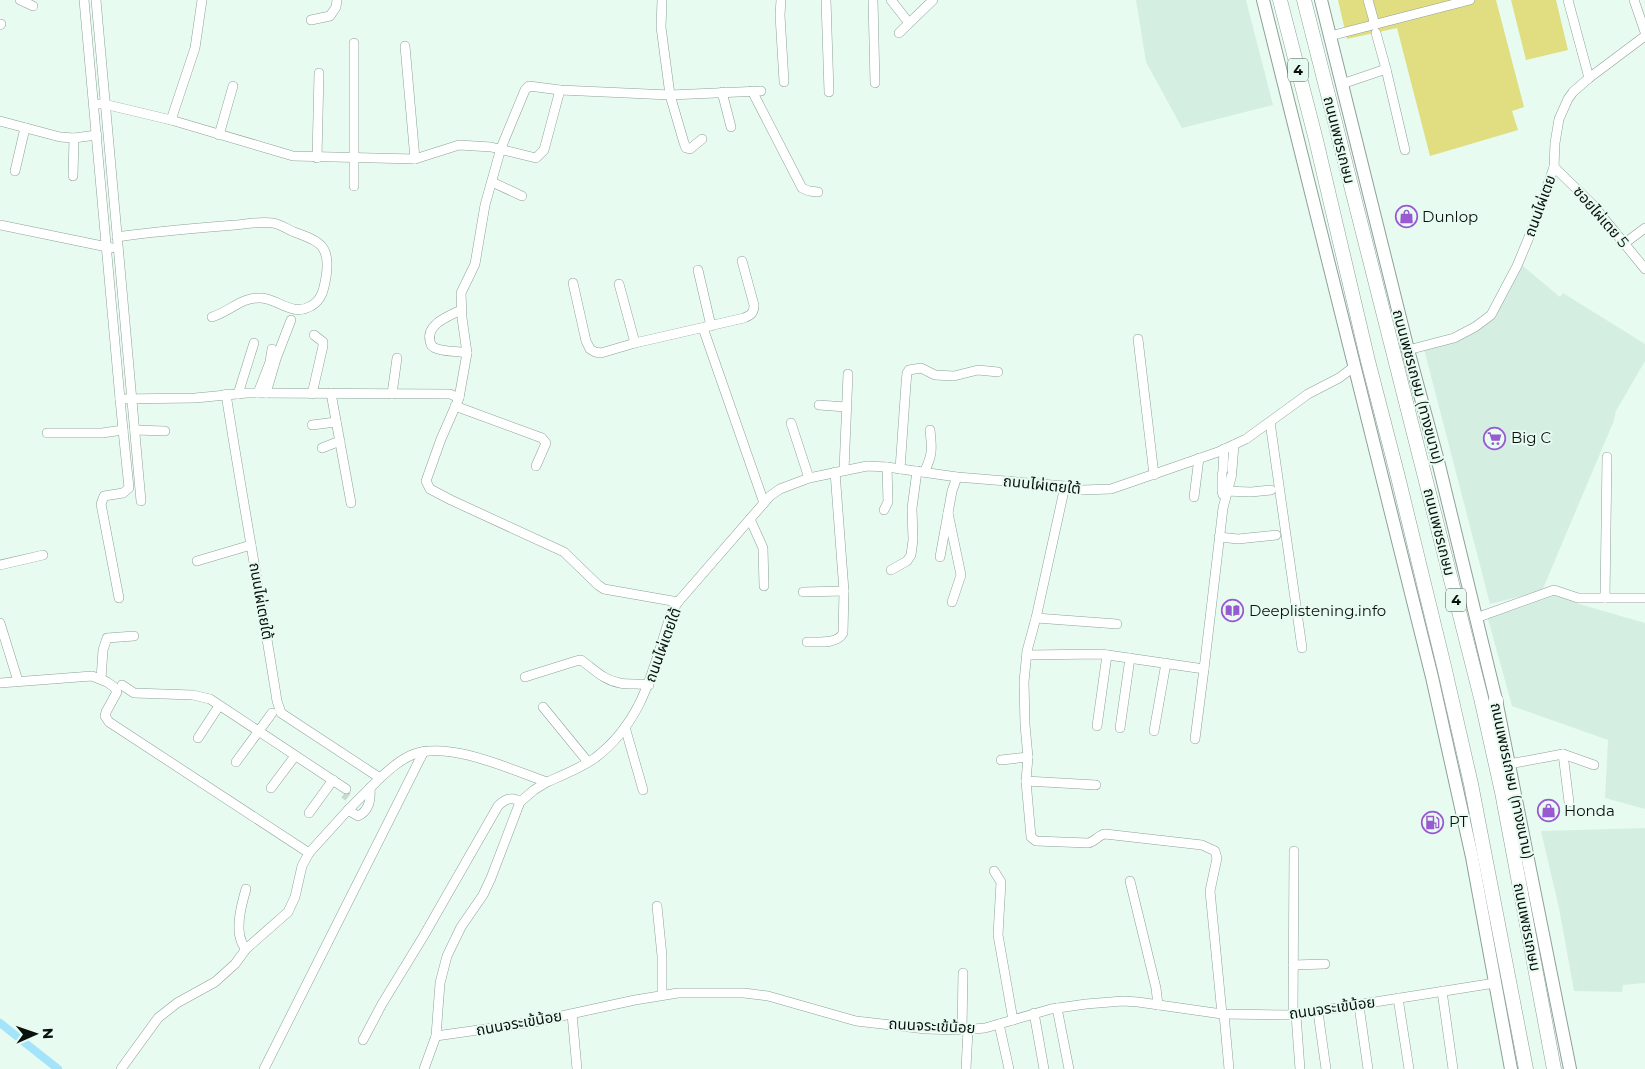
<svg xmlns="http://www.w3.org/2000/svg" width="1645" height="1069" viewBox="0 0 1645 1069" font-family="Montserrat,'Noto Sans Thai',sans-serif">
<rect width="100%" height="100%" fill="#e7fbf1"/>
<g fill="#d4efe2">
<polygon points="1136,0 1246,0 1273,105 1182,128 1146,62"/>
<polygon points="1522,265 1560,297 1563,293 1645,344 1645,361 1616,411 1613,423 1542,591 1490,604 1424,349 1450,343 1498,308"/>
<polygon points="1556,595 1579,604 1645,623 1645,809 1605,798 1608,740 1512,706 1488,619"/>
<polygon points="1645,828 1645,983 1623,985 1622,992 1574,991 1559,908 1541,831"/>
</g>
<g fill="#e0de80">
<polygon points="1338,0 1496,0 1524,107 1512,111 1518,130 1430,156 1397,28 1347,39"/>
<polygon points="1511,0 1556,0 1568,50 1526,60"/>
</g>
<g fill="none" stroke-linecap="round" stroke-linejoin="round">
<polyline stroke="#a4e4fa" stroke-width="8" points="0,1023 58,1069"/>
<polyline stroke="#c6d8cf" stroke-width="9" stroke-dasharray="9 4.5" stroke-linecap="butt" points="344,794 348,797"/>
<defs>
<g id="minor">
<polyline points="20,0 33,6"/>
<polyline points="84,0 120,399 195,398 247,393 450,394 459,398 441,439 426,481 430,489 451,500 564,552 598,585 604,589 678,602"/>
<polyline points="96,0 141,501"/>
<polyline points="662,0 661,27 670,95 684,143 686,148 690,149 702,139"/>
<polyline points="781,0 780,15 784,82"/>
<polyline points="826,0 829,92"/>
<polyline points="873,0 875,83"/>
<polyline points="891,0 909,23"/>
<polyline points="1368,0 1375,25"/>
<polyline points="1568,0 1589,78"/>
<polyline points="1634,0 1645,32"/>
<polyline points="311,20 330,16 336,7 337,0"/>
<polyline points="0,25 1,24"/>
<polyline points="899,33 933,0"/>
<polyline points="1376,33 1386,69"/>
<polyline points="1330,36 1470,0"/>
<polyline points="354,43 354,186"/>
<polyline points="405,46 415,159"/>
<polyline points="1342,84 1386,69 1405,150"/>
<polyline points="752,91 802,188 809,191 818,192"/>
<polyline points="722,92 731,127"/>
<polyline points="94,104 104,104 171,120 293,156 415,159 459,145 491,147 536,158 544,150 560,90"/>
<polyline points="171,120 195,48 202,0"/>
<polyline points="0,121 60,137 74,138 97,135"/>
<polyline points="219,135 233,86"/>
<polyline points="317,158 319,73"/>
<polyline points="1554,167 1593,205 1645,269"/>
<polyline points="15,171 25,128"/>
<polyline points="73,176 74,138"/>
<polyline points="492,182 522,196"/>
<polyline points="0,225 112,248"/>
<path d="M117 237C156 231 196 228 235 225 247 224 261 221 273 223 280 224 287 229 294 232 320 241 331 246 326 277 324 289 322 300 311 306 292 317 279 299 261 298 241 297 231 311 212 317"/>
<polyline points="1625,243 1645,228"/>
<polyline points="698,270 711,326"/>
<path d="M573 283 586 341 590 349 595 352 601 353 635 343 744 318C751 315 754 313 754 305L742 261"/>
<polyline points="619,284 635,343"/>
<path d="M461 310C449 316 426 324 430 341 431 345 431 346 435 348 443 352 457 351 467 353"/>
<polyline points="703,328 764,503"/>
<polyline points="1138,339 1154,475"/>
<polyline points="1408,350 1454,338 1475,327 1491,315 1517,266 1534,225 1554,167 1555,143 1559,119 1568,99 1573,92 1589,78 1645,36"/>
<polyline points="258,393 270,362 272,349"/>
<polyline points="266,393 276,359 291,320"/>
<polyline points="331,393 351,503"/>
<path d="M226 394C242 497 261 599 277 701L281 713 380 778C390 769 401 759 414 754 450 741 512 770 547 782 563 775 581 768 595 758 645 720 653 667 672 611L678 602 770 496 780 489 809 478 867 466 887 467 957 477 1065 486 1082 490 1111 489 1218 452 1246 439 1308 394 1339 378 1355 366"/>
<polyline points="238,394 254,343"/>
<polyline points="312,394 323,346 323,342 314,335"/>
<polyline points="392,394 397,358"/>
<polyline points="459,398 467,353 462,318 461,293 475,264 485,205 501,148 525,90 529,86 560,90 670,95 761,91"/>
<polyline points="819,405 846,407"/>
<polyline points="455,406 542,438 546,443 536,466"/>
<polyline points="1270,422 1302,648"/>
<polyline points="791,423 809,478"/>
<polyline points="312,425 336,422"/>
<polyline points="135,430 165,431"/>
<polyline points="47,433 102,433 123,430 120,399"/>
<polyline points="322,448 340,441"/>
<polyline points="900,469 906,384 907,373 909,370 921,368 935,375 954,376 978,370 998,372"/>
<polyline points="844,470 848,374"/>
<polyline points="1223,470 1224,449"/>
<polyline points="1232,470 1234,445"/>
<path d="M924 472C933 455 932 448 930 430"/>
<polyline points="1222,474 1222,491 1223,495"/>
<path d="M1065 486 1036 618 1027 651 1024 682 1025 725 1028 757 1026 781 1031 837 1036 841 1088 843C1095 842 1098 835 1105 834L1202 845 1215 851 1217 858 1210 891 1222 1014"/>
<polyline points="1224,491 1251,492 1271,490"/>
<polyline points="1194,497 1199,458"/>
<polyline points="884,510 888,502 887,467"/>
<polyline points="948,513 961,575 952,602"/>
<polyline points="750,519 763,548 764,586"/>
<polyline points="1219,537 1238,539 1276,535"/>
<polyline points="940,557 952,491 957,477"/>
<polyline points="197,561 251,545"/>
<polyline points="0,565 43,555"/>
<polyline points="891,570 907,561 911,555 913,540 912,508 917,471"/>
<polyline points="803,592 844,591"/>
<polyline points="119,598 101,504 104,496 123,493 129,488 123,430"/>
<polyline points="1605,598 1607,457"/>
<polyline points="1036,618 1117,624"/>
<polyline points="1476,618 1554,590 1578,598 1645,598"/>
<polyline points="0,623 18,681"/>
<path d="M807 642C818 642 838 644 843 633L844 591 835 472"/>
<polyline points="1027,655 1101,654 1204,669 1223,508 1232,474"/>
<path d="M525 677 576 661 581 660C594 669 603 680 620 683 629 685 639 683 649 685"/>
<polyline points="101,679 103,650 107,638 134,636"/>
<polyline points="0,683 92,676 107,682 114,687 117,692 106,712 105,716 109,722 309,853"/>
<polyline points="122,685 134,693 193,695 210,699 346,789"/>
<polyline points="543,707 588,762"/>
<polyline points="1097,726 1107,655"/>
<polyline points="625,727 643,790"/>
<polyline points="1120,728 1130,658"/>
<polyline points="1154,731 1166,663"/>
<polyline points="198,738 219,706"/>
<polyline points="1195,739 1204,669"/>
<polyline points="1563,754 1569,802"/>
<polyline points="1001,760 1028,757"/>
<polyline points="236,762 272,713"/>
<polyline points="1509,764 1563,754 1594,765"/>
<polyline points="1026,781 1096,785"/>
<polyline points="271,788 295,756"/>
<path d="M348 810 358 816C369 811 371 799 370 788"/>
<polyline points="309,813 333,780"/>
<polyline points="994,871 1001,882 998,935 1013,1020"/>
<polyline points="1130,881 1156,988 1158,1005"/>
<path d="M246 889C241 906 233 935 246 949"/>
<polyline points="657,906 662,956 662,995"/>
<polyline points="1293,965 1325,964"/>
<polyline points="1442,991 1453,1069"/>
<polyline points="1398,998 1409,1069"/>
<polyline points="1359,1006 1368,1069"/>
<polyline points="1057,1008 1069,1069"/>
<polyline points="1318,1012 1326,1069"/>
<polyline points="1034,1013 1044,1069"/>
<polyline points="572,1014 577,1069"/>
<polyline points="1224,1014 1229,1069"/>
<polyline points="1293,1015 1294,851"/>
<polyline points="1296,1015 1300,1069"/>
<polyline points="999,1024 1009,1069"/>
<polyline points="962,1030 963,973"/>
<polyline points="436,1036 534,1022 635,1000 678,993 744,993 768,996 856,1021 926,1029 962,1030 985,1028 1051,1009 1086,1004 1123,1001 1138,1002 1222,1014 1293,1015 1495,983"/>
<path d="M363 1040 382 1004 423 937 498 806C505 799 512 796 520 802"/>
<polyline points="121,1069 158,1018 177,1003 215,982 235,964 246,949 288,912 295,897 302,866 309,853 348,810 380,778"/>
<polyline points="264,1069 424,751"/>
<polyline points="424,1069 436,1036 440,983 447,956 461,927 483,895 491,878 520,802 534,790 547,782"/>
<polyline points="966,1069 968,1030"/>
</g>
<g id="secondary">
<polyline points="1263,0 1432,677 1472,857 1511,1069"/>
<polyline points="1321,0 1408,350 1438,461 1496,700 1570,1069"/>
</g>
<g id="trunk">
<polyline points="1280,0 1316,140 1368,361 1398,477 1444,666 1471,784 1526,1069"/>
<polyline points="1304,0 1481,698 1502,792 1554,1069"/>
<polyline points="1495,737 1496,700"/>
</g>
</defs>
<use href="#minor" stroke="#8ea198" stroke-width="10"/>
<use href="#secondary" stroke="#8ea198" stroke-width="14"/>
<use href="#trunk" stroke="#8ea198" stroke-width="15"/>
<use href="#minor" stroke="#fff" stroke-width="9"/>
<use href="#secondary" stroke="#fff" stroke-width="12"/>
<use href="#trunk" stroke="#fff" stroke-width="14"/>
</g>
<defs>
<symbol id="shop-ring" viewBox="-11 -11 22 22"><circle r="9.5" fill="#e7fbf1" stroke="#985ad1" stroke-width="1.5"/><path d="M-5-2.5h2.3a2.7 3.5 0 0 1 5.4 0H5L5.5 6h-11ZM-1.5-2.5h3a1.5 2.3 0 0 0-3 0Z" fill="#985ad1"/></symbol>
<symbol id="supermarket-ring" viewBox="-11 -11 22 22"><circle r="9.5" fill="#e7fbf1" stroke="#985ad1" stroke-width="1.5"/><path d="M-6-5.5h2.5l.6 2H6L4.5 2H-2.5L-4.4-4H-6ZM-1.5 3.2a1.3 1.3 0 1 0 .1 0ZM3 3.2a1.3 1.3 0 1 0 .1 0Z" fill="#985ad1"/></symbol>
<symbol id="library-ring" viewBox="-11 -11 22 22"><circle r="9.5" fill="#e7fbf1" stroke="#985ad1" stroke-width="1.5"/><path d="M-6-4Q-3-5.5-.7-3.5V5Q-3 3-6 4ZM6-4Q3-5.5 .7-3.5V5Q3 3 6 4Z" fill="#985ad1"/></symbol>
<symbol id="fuel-ring" viewBox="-11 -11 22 22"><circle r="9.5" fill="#e7fbf1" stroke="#985ad1" stroke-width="1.5"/><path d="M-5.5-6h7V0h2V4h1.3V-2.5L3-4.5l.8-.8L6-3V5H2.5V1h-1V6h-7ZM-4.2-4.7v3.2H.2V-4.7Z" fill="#985ad1"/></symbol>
</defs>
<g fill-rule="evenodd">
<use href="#shop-ring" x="1394" y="204" width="25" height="25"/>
<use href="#supermarket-ring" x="1482" y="426" width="25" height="25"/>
<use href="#library-ring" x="1220" y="598" width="25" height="25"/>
<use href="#shop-ring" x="1536" y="798" width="25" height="25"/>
<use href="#fuel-ring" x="1420" y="810" width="25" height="25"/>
</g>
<g text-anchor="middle" stroke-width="4" stroke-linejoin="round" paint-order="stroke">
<g fill="#e7fbf1" stroke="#4d5852" stroke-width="1">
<rect x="1288" y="58.5" width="20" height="23" rx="4"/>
<rect x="1446" y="588.5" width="20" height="23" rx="4"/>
</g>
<g font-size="14" font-weight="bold" fill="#0b120e">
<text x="1298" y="75">4</text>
<text x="1456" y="605">4</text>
</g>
<g font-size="15" fill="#0b120e" stroke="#e7fbf1">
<text transform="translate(1339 140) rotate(76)" y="5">ถนนเพชรเกษม</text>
<text transform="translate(1540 206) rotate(-70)" y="5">ถนนไผ่เตย</text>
<text transform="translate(1601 217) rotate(49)" y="5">ซอยไผ่เตย 5</text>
<text transform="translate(1418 387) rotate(75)" y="5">ถนนเพชรเกษม (ทางขนาน)</text>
<text transform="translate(1042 485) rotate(6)" y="5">ถนนไผ่เตยใต้</text>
<text transform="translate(1439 532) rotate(76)" y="5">ถนนเพชรเกษม</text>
<text transform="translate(261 601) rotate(80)" y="5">ถนนไผ่เตยใต้</text>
<text transform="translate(663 645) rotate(-70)" y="5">ถนนไผ่เตยใต้</text>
<text transform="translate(1512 781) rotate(78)" y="5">ถนนเพชรเกษม (ทางขนาน)</text>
<text transform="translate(1527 927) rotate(79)" y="5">ถนนเพชรเกษม</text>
<text transform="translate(1332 1008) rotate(-8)" y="5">ถนนจระเข้น้อย</text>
<text transform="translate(519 1023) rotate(-10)" y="5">ถนนจระเข้น้อย</text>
<text transform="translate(932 1026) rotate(3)" y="5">ถนนจระเข้น้อย</text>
</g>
<g font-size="15" fill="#0b120e" stroke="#e7fbf1" text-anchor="start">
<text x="1422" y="222">Dunlop</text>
<text x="1511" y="443">Big C</text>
<text x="1249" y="616">Deeplistening.info</text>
<text x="1564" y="816">Honda</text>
<text x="1449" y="827">PT</text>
</g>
</g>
<g transform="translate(35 1034) rotate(88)" stroke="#e7fbf1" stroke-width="4" paint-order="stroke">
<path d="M0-4L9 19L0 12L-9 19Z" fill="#0b120e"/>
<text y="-8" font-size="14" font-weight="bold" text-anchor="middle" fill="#0b120e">N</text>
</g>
</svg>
